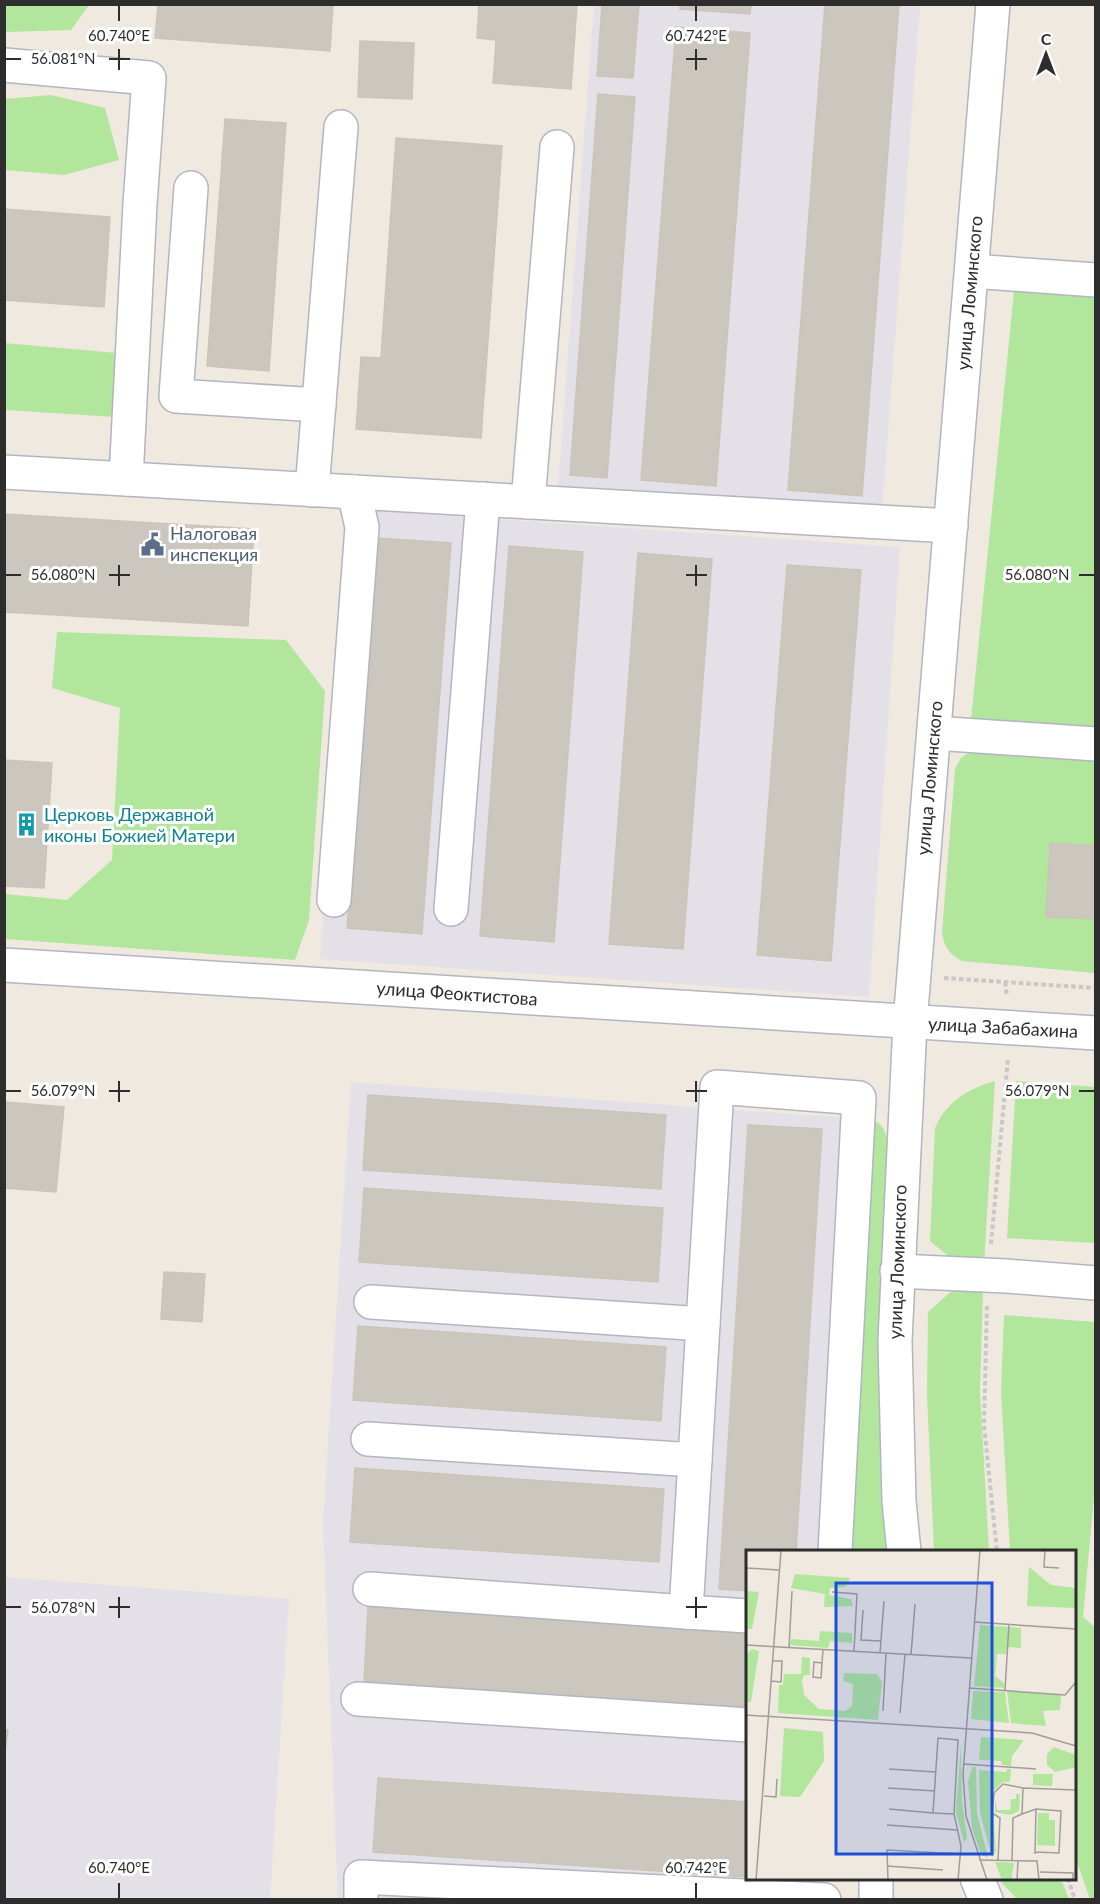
<svg xmlns="http://www.w3.org/2000/svg" width="1100" height="1904" viewBox="0 0 1100 1904" font-family="Lato,sans-serif">
<rect width="100%" height="100%" fill="#efe9e0"/>
<g fill="#e3e0e8">
<polygon points="594,5 920,5 882,512 558,488"/>
<polygon points="351,509 900,547 869,997 320,959"/>
<polygon points="351,1082 848,1118 823,1551 748,1552 748,1878 805,1879 803,1899 338,1900 323,1523"/>
<polygon points="4,1577 289,1599 270,1899 5,1899"/>
</g>
<g fill="#b1e69c">
<polygon points="4,5 5,4 89,5 71,30 5,32"/>
<polygon points="51,95 105,108 119,160 64,175 5,170 5,99"/>
<polygon points="1014,292 1095,297 1095,730 971,719"/>
<polygon points="4,343 117,353 115,417 5,410"/>
<polygon points="57,632 286,640 325,691 309,920 295,960 5,939 5,894 67,900 112,860 120,708 52,688"/>
<path d="M971 751 1095 756V973L962 961C949 954 944 947 942 932L955 769 961 758Z"/>
<path d="M995 1081 984 1265 958 1264 930 1241 935 1128C945 1103 969 1088 995 1081Z"/>
<polygon points="1016,1081 1095,1087 1095,1243 1007,1238"/>
<path d="M867 1119C880 1121 883 1126 887 1138L879 1394 886 1551 849 1552Z"/>
<polygon points="954,1289 983,1289 980,1392 989,1551 934,1551 927,1395 928,1312"/>
<polygon points="1004,1315 1095,1322 1096,1474 1083,1617 1096,1628 1095,1899 1090,1899 1075,1857 1074,1552 1010,1551 1001,1392"/>
<polygon points="1001,1879 1061,1879 1069,1899 1017,1899 1002,1883"/>
</g>
<g fill="#cbc7be" stroke="#cbc5b9" stroke-width="1.5">
<polygon points="158,4 333,4 330,51 155,38"/>
<polygon points="479,4 577,4 571,89 493,83 496,40 477,38"/>
<polygon points="602,4 639,4 633,78 597,76"/>
<polygon points="680,4 751,4 750,14 680,9"/>
<polygon points="825,4 899,4 862,496 788,490"/>
<polygon points="676,27 750,33 716,486 641,480"/>
<polygon points="360,41 414,43 412,99 358,97"/>
<polygon points="598,94 635,97 607,478 570,475"/>
<polygon points="225,119 286,123 269,371 207,366"/>
<polygon points="396,138 502,146 481,438 356,429 361,357 381,358"/>
<polygon points="4,209 110,217 104,307 4,300"/>
<polygon points="4,514 254,529 248,626 4,612"/>
<polygon points="377,538 451,543 422,934 347,928"/>
<polygon points="509,546 583,552 554,942 480,936"/>
<polygon points="638,553 712,559 683,949 609,944"/>
<polygon points="787,565 861,570 831,961 757,955"/>
<polygon points="4,760 52,763 44,888 4,886"/>
<polygon points="1050,843 1096,846 1096,919 1046,917"/>
<polygon points="368,1095 666,1115 661,1189 363,1170"/>
<polygon points="5,1102 64,1107 56,1192 4,1188"/>
<polygon points="748,1125 822,1129 796,1552 748,1552 748,1591 719,1589"/>
<polygon points="364,1188 663,1208 658,1282 359,1262"/>
<polygon points="164,1272 205,1274 202,1322 161,1319"/>
<polygon points="358,1326 666,1347 661,1421 353,1400"/>
<polygon points="355,1468 664,1489 659,1562 350,1542"/>
<polygon points="368,1607 748,1633 748,1707 364,1681"/>
<polygon points="4,1729 8,1730 4,1760"/>
<polygon points="378,1778 748,1802 748,1877 373,1852"/>
</g>
<g fill="none" stroke-linecap="round" stroke-linejoin="round">
<defs>
<g id="minor">
<polyline points="4,65 149,78 140,204 126,479"/>
<polyline points="191,188 176,396 319,405"/>
<polyline points="972,271 1096,280"/>
<polyline points="4,472 951,526"/>
<polyline points="312,490 341,127"/>
<polyline points="528,502 557,147"/>
<polyline points="934,733 1096,744"/>
<polyline points="334,900 362,527 354,492"/>
<polyline points="451,909 483,499"/>
<polyline points="4,965 1096,1033"/>
<polyline points="897,1271 1006,1276 1096,1283"/>
<polyline points="371,1302 703,1324"/>
<polyline points="368,1439 695,1460"/>
<polyline points="904,1552 899,1501 895,1341 910,1023 993,4"/>
<polyline points="370,1589 686,1612"/>
<polyline points="748,1616 686,1612 717,1087 859,1098 835,1552"/>
<polyline points="358,1699 748,1725"/>
<polyline points="977,1878 986,1900"/>
<polyline points="361,1900 361,1877 824,1900"/>
<polyline points="876,1900 876,1878"/>
</g>
</defs>
<use href="#minor" stroke="#b3b5c1" stroke-width="36"/>
<g stroke="#c8c8c8" stroke-width="4" stroke-dasharray="4.5 3" stroke-linecap="butt">
<polyline points="944,978 1096,988"/>
<polyline points="1005,982 1007,996"/>
<polyline points="991,1244 1008,1058"/>
<polyline points="987,1306 984,1425 997,1552"/>
<polyline points="1068,1878 1075,1900"/>
</g>
<use href="#minor" stroke="#fff" stroke-width="33"/>
</g>
<path fill="none" stroke="#2d2d2d" stroke-width="2" d="M119 6V21M696 6V21M119 49V70M696 49V70M6 59H21M109 59H130M686 59H707M119 565V586M696 565V586M6 575H21M109 575H130M686 575H707M1079 575H1094M119 1081V1102M696 1081V1102M6 1091H21M109 1091H130M686 1091H707M1079 1091H1094M119 1597V1618M696 1597V1618M6 1607H21M109 1607H130M686 1607H707M119 1883V1898M696 1883V1898"/>
<defs>
<symbol id="civic-bare" viewBox="-9 -9 18 18"><path d="M-.6-6.5H3V-4.5H.6V-3L4-1V1h2V6H-6V1h2V-1L-.6-3ZM-1.2 2.5V6h2.4V2.5Z" fill="#5c6f8a" stroke="#fff" stroke-width="2.5" paint-order="stroke"/></symbol>
<symbol id="building-bare" viewBox="-9 -9 18 18"><path d="M-4-6H4V6H1V3H-1V6H-4ZM-2.5-4.3h1.7v1.8h-1.7ZM.8-4.3h1.7v1.8H.8ZM-2.5-1h1.7V.8h-1.7ZM.8-1h1.7V.8H.8Z" fill="#0f9aa8" stroke="#fff" stroke-width="2.5" paint-order="stroke"/></symbol>
</defs>
<g fill-rule="evenodd">
<use href="#civic-bare" x="136" y="528" width="33" height="33"/>
<use href="#building-bare" x="10" y="808" width="33" height="33"/>
</g>
<g text-anchor="middle" stroke-width="6" stroke-linejoin="round" paint-order="stroke">
<g font-size="18" fill="#2d2d2d" stroke="#fff">
<text transform="translate(970 293) rotate(-85)" y="6">улица Ломинского</text>
<text transform="translate(930 778) rotate(-85)" y="6">улица Ломинского</text>
<text transform="translate(457 994) rotate(4)" y="6">улица Феоктистова</text>
<text transform="translate(1003 1028) rotate(3)" y="6">улица Забабахина</text>
<text transform="translate(898 1262) rotate(-88)" y="6">улица Ломинского</text>
</g>
<g font-size="18" fill="#4e5e75" stroke="#fff" text-anchor="start">
<text x="170" y="540">Налоговая<tspan x="170" dy="21">инспекция</tspan></text>
</g>
<g font-size="18" fill="#0d838f" stroke="#fff" text-anchor="start">
<text x="44" y="821">Церковь Державной<tspan x="44" dy="21">иконы Божией Матери</tspan></text>
</g>
</g>
<g transform="translate(746 1550)">
<rect width="330" height="330" fill="#efe9e0"/>
<path d="M283 17 305 35 330 38V58L281 56ZM49 24 104 28 100 37 84 38 83 45 105 49 107 56 78 57 79 44 45 38ZM0 41 13 42 6 79H0ZM234 75 275 78V98L261 97 260 104H251L249 126 258 133V138L228 136ZM74 81 106 83V93L84 91 82 98 44 95 45 89 73 91ZM6 99 13 101 5 152H0V105ZM56 107 64 108V125H58L56 131 58 145 73 159 99 161 106 156 107 134 97 131 98 123 131 124 136 132 132 170 32 163 33 135H37L38 124H55ZM227 141 259 142 263 173 225 169ZM261 141 315 145 314 160 297 161 300 176 265 173ZM38 178 77 182 78 211 54 247 34 246ZM235 187 278 190 266 206 265 216 256 215 255 211 233 210ZM215 193 216 251 221 288 218 292 210 263ZM308 197 330 205V217L309 222 301 215V204ZM226 217H230L231 263 242 308 235 304 226 278 222 232ZM261 219H265L264 232H257L246 242 250 301 246 307 234 263 233 220 260 222ZM287 224H307L306 236 287 235ZM270 244H274L273 261 264 265 249 262V249L251 260H264L265 249H270ZM292 263H303V270H309V296L291 295ZM249 312 268 313 265 330H256Z" fill="#b1e69c"/>
<path fill="none" stroke="#a19e98" stroke-width="1.5" d="M234 0 217 224 220 266 241 330M299 0 298 17 313 18M0 18 34 20M86 42 111 44 108 101M117 60 115 90 135 91M228 72 330 79M0 95 225 108M43 98 46 41M134 103 138 51M165 105 169 54M76 113 68 112 67 127 75 128 76 113 77 100M25 131 35 132 36 111H27M223 138 319 145 330 132M259 140 263 74M137 161 140 103M154 163 159 104M0 165 286 183 330 196M218 214 290 219M143 219 190 222M142 238 189 241M277 238 330 240M18 246 30 247 31 229M143 259 187 263M208 264 187 263 192 188 212 190 208 264 215 296 212 330M276 264 290 259 289 304M141 275 211 280M289 302 313 303 315 261 290 259M233 310 291 311 293 330M252 310 254 268 246 263 248 243 257 234 277 238 276 264 267 268 266 310M141 316 197 320M294 322 327 323V330M10 330 35 0M142 330 141 300 215 304M271 330 272 310"/>
<path fill="#1d4ed8" fill-opacity="0.15" stroke="#1d4ed8" stroke-width="3" d="M90 33H246V304H90Z"/>
<rect width="330" height="330" fill="none" stroke="#2d2d2d" stroke-width="3"/>
</g>
<g font-size="15" text-anchor="middle" fill="#2d2d2d" stroke="#fff" stroke-width="6" stroke-linejoin="round" paint-order="stroke">
<text x="119" y="41">60.740°E</text>
<text x="696" y="41">60.742°E</text>
<text x="63" y="64">56.081°N</text>
<text x="63" y="580">56.080°N</text>
<text x="1037" y="580">56.080°N</text>
<text x="63" y="1096">56.079°N</text>
<text x="1037" y="1096">56.079°N</text>
<text x="63" y="1613">56.078°N</text>
<text x="119" y="1873">60.740°E</text>
<text x="696" y="1873">60.742°E</text>
</g>
<rect width="1100" height="1904" fill="none" stroke="#2d2d2d" stroke-width="12"/>
<g transform="translate(1046 54)" stroke="#ffffff" stroke-width="4.5" paint-order="stroke">
<path d="M0-4.5L10 22L0 15L-10 22Z" fill="#2d2d2d"/>
<text y="-9" font-size="16" font-weight="bold" text-anchor="middle" fill="#2d2d2d">С</text>
</g>
</svg>
